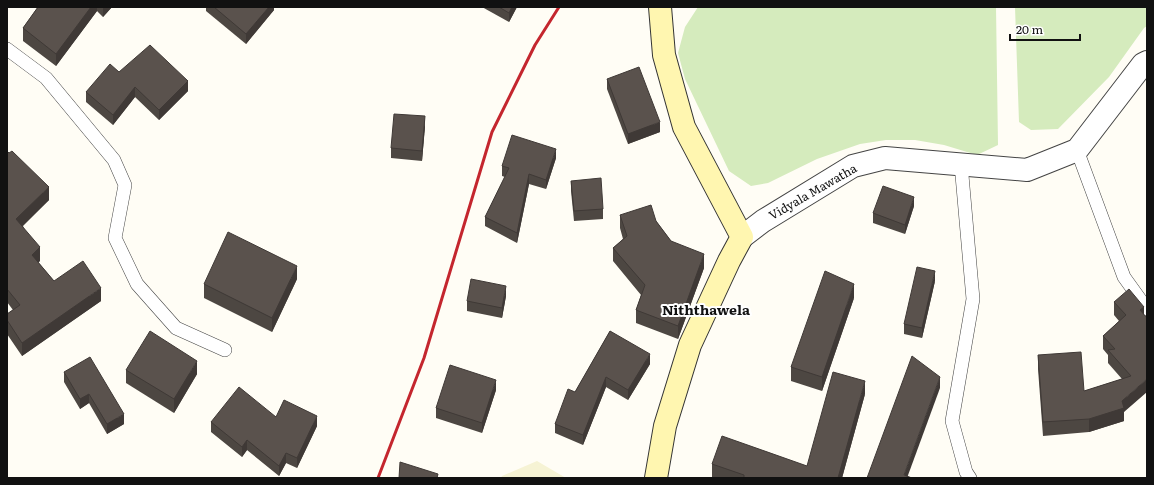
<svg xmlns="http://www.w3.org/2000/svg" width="1154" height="485" viewBox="0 0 1154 485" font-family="Literata,serif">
<rect width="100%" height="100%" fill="#fffdf5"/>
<polygon fill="#f6f3d4" points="537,461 566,478 501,478 502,476"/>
<g fill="#d5ebbd">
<polygon points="698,7 996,7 998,145 977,155 944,145 915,140 886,140 860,144 817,159 768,183 751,186 729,171 685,79 678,53 685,27"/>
<polygon points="1015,7 1147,7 1147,26 1144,28 1109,77 1058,129 1031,130 1019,122"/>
</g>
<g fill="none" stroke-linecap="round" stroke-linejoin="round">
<defs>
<g id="lane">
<polyline points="7,49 46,78 114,160 125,185 115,238 137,284 176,328 225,350"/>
<polyline points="1077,150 1124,277 1147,309"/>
<polyline points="961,164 973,299 952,421 966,472 970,478"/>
</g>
<polyline id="street" points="742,237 763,221 853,166 885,158 1027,170 1077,150 1143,64 1147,62"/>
<polyline id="secondary" points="656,478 665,426 690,345 729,261 742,237 684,127 664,55 660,7"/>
</defs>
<use href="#lane" stroke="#444" stroke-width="14"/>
<use href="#street" stroke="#444" stroke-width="24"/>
<use href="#secondary" stroke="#333" stroke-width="24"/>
<use href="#lane" stroke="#fff" stroke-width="13"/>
<use href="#street" stroke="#fff" stroke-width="22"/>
<use href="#secondary" stroke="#fff6b0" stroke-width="22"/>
<polyline stroke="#c4262e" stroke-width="3" points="378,478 424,358 492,132 535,45 559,7"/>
</g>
<g fill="#4d4742">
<polygon points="38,7 112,7 103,17 97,11 56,66 23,41 23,28"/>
<polygon points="206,7 274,7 274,10 246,44 206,11"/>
<polygon points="482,7 517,7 509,22"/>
<polygon points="119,72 188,91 159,120 135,97 113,125 86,102 86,92"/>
<polygon points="607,79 660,132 628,144 607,89"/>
<polygon points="425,126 422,161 391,158 391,148"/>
<polygon points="7,151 49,200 23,226 40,261 38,262 54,281 101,301 22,356 7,334 7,314 13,310 7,302"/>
<polygon points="556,158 546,189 529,184 517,243 485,226 485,217 505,177 502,176 502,166"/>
<polygon points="571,181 603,209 603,219 574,221 571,191"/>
<polygon points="914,206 905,234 873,223 873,213"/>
<polygon points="620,215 656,221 671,241 704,268 678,339 636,323 636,310 641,295 613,261 613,248 623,239 620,228"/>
<polygon points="297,279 272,332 204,298 204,284"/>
<polygon points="935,281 922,338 904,334 904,324"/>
<polygon points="506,296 502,318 467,311 467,301"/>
<polygon points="854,298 822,391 791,381 791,367"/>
<polygon points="1114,302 1144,307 1124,412 1124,421 1089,432 1043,436 1038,369 1038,355 1084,391 1122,379 1108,363 1108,355 1103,349 1103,336 1119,321 1114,315"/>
<polygon points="610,331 650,364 628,400 606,387 583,445 555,433 555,424 575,392"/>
<polygon points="126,370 197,374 174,413 126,383"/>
<polygon points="64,372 124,424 107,434 89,403 80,409 64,382"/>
<polygon points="496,390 482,433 436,418 436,408"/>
<polygon points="865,394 842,478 714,478 712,477 712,464 807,466"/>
<polygon points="276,417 317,426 297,468 286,463 279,476 247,450 242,457 211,432 211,422"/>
</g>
<g fill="#3f3936">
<polygon points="91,7 97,7 97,11 56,66 56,54"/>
<polygon points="103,7 112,7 103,17"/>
<polygon points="269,7 274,7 274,10 246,44 246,34"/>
<polygon points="512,7 517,7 509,22 509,13"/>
<polygon points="188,81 188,91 159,120 159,110"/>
<polygon points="135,87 135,97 113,125 113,115"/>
<polygon points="425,116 425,126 422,161 422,151"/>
<polygon points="660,122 660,132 628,144 628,134"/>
<polygon points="556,149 556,158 546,189 546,180"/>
<polygon points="529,174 529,184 517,243 517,233"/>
<polygon points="49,187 49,200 16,232 16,219"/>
<polygon points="914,197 914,206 905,234 905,225"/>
<polygon points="40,247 40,261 32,268 32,255"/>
<polygon points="704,254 704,268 678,339 678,326"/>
<polygon points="297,266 297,279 272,332 272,318"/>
<polygon points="935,271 935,281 922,338 922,328"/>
<polygon points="854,284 854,298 822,391 822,377"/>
<polygon points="506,286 506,296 502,318 502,308"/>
<polygon points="101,288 101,301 22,356 22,343"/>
<polygon points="1144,307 1144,320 1140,310"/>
<polygon points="650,354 650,364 628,400 628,390"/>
<polygon points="197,361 197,374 174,413 174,399"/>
<polygon points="606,377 606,387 583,445 583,435"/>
<polygon points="940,377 940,388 907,478 904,475"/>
<polygon points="1147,379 1147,392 1124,412 1124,421 1089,432 1089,419 1122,401"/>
<polygon points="496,380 496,390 482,433 482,423"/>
<polygon points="865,381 865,394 842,478 838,478"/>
<polygon points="89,394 89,403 80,409 80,399"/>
<polygon points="124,414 124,424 107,434 107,424"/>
<polygon points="317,416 317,426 297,468 297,458"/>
<polygon points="247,440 247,450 242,457 242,447"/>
<polygon points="286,453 286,463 279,476 279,466"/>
</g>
<g fill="#5a524d" stroke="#3f3936">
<polygon points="38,7 91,7 56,54 23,28"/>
<polygon points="214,7 269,7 246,34"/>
<polygon points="499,7 512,7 509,13"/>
<polygon points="150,45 188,81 159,110 135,87 113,115 86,92 110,64 119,72"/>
<polygon points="639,67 660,122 628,134 607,79"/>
<polygon points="394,114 425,116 422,151 391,148"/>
<polygon points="512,135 556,149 546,180 529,174 517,233 485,217 509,168 502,166"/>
<polygon points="7,151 9,153 12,151 49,187 16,219 40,247 32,255 54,281 83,261 101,288 22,343 7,320 7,314 20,305 7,289"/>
<polygon points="601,178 603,209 574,211 571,181"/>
<polygon points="883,186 914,197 905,225 873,213"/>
<polygon points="651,205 656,221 671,241 704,254 678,326 636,310 645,285 613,248 627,236 620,215"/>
<polygon points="228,232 297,266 272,318 204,284"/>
<polygon points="917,267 935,271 922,328 904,324"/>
<polygon points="825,271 854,284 822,377 791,367"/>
<polygon points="471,279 506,286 502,308 467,301"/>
<polygon points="1129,289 1144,307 1140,310 1147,318 1147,379 1122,401 1124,408 1089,419 1043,422 1038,355 1081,352 1084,391 1131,376 1108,350 1115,349 1103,336 1126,315 1114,302"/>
<polygon points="150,331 197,361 174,399 126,370"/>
<polygon points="610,331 650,354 628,390 606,377 583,435 555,424 568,389 575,392"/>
<polygon points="912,356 940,377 904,475 912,478 867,478"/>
<polygon points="90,357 124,414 107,424 89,394 80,399 64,372"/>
<polygon points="450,365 496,380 482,423 436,408"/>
<polygon points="833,372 865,381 838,478 744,478 744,475 712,464 722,436 807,466"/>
<polygon points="239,387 276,417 284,400 317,416 297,458 286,453 279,466 247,440 242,447 211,422"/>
<polygon points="400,462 438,474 437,478 399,478"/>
</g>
<g text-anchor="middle" stroke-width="4" stroke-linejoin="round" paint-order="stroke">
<g font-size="12" fill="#111" stroke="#fff">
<text transform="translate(813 192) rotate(-30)" y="4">Vidyala Mawatha</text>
</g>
<g font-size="14" font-weight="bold" fill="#111" stroke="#fff">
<text x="706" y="315">Niththawela</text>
</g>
</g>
<rect width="1154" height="485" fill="none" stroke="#111111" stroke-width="16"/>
<path d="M1010 34v6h70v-6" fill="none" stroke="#111111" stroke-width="2"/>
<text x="1016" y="34" font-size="12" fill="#111111" stroke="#ffffff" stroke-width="3" paint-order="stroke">20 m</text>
</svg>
